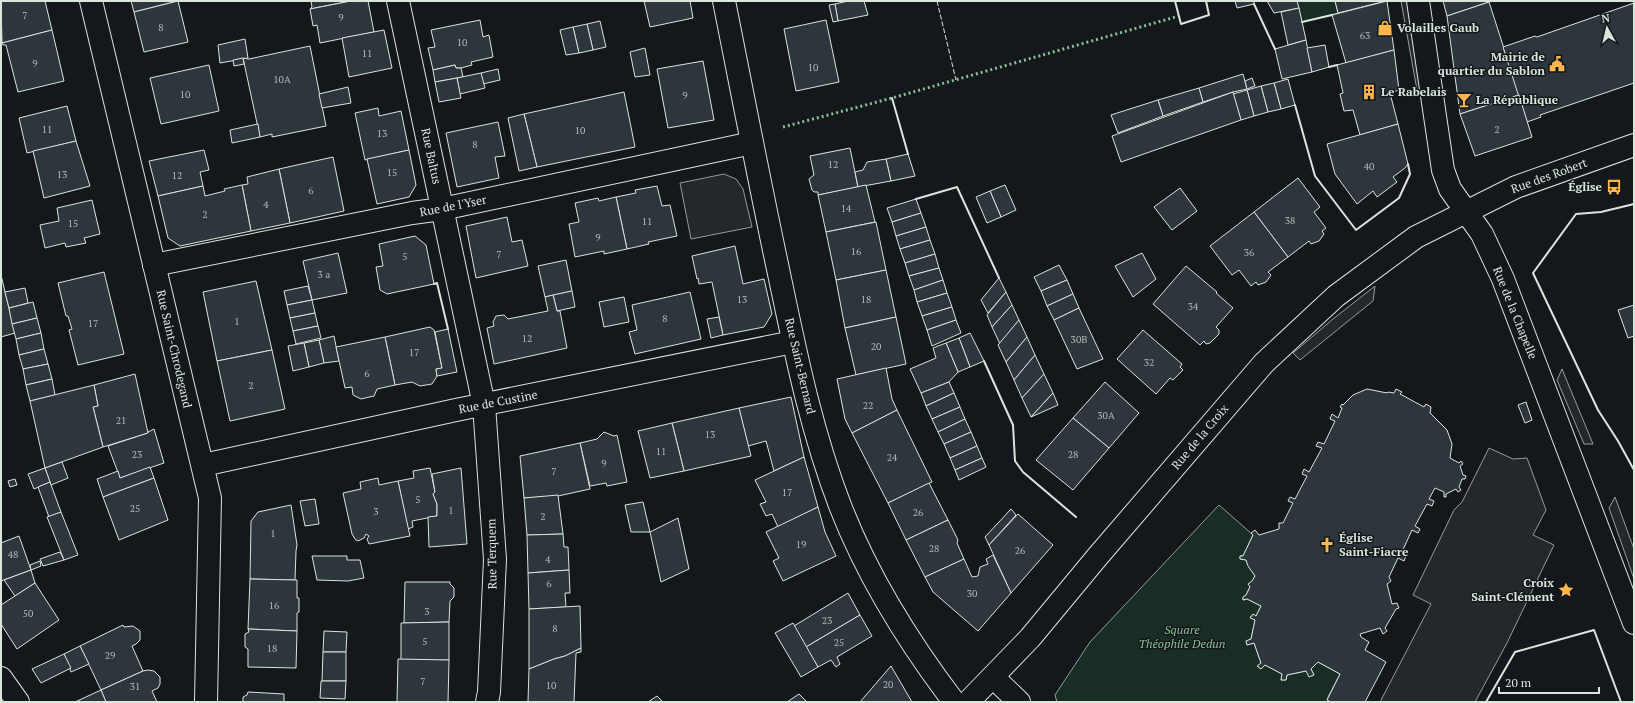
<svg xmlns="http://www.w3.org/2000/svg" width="1635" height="703" viewBox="0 0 1635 703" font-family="'PT Serif',serif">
<rect width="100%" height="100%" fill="#14181c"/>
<g fill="#1a2d24" stroke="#939e99">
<polygon points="1297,1 1335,1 1338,13 1302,22"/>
<polygon points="1219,505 1253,535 1243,556 1240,556 1240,559 1246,560 1255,576 1246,595 1243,597 1243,600 1247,599 1261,606 1256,616 1253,614 1250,617 1255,620 1251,639 1246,641 1247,645 1254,643 1261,663 1258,667 1261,669 1265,665 1282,674 1281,680 1286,680 1287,675 1306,671 1314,675 1311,669 1318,662 1340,674 1327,699 1331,702 1057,702 1055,695 1090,642"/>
</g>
<g fill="#24282b" stroke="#939e99">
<polygon points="1401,1 1410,1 1426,89 1417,90"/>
<polygon points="724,174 736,179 743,189 752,227 691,239 680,183"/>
<polygon points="1375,286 1373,301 1300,360 1293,353 1333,319"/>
<polygon points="1562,369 1593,444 1584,444 1557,380"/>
<polygon points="1489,448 1513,459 1527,458 1546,510 1533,535 1554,545 1507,643 1475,702 1380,702 1431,604 1413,595 1454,510 1462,502"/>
<polygon points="1615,497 1634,549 1634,579 1609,508"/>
</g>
<g fill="#2c363c" stroke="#d8e6dc">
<polygon points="1,1 45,1 52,30 2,43"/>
<polygon points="131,1 173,1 174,2 134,12"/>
<polygon points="178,1 188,42 144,52 134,12"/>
<polygon points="311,1 351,1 310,9 312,7"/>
<polygon points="351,1 368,1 374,32 320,43 317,25 313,26 310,9"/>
<polygon points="644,1 690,1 693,18 650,27"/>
<polygon points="848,1 864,1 868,15 838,21 835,4"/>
<polygon points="1235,1 1254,1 1254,4 1237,8"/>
<polygon points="1267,1 1297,1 1299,8 1274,13"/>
<polygon points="1335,1 1386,1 1338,13"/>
<polygon points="1387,1 1394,50 1346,63 1332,15"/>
<polygon points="1443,1 1492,1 1447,16"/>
<polygon points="1489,2 1519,95 1460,114 1447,16"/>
<polygon points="1634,3 1634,83 1540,115 1541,117 1527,122 1503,47 1535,36 1537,37"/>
<polygon points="835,4 838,21 833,22 829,5"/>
<polygon points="1299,8 1306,40 1288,45 1281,12"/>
<polygon points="480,20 483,37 489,35 493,57 471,62 472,65 461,68 456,68 455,65 433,70 428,48 435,47 431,30"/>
<polygon points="826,20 839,82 796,91 784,29"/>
<polygon points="600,21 606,47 593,50 587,24"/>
<polygon points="587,24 593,50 579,53 573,27"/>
<polygon points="573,27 579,53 566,55 560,30"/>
<polygon points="52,30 64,81 18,92 6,45 3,45 2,43"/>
<polygon points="384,30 392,68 349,77 342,38"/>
<polygon points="245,39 248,58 220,63 218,45"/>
<polygon points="1306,40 1312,72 1282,79 1275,49"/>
<polygon points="1325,45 1329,67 1312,72 1307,48"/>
<polygon points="310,46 326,126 272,137 272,134 260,137 243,58 249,59"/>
<polygon points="645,48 650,75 635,77 630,52"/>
<polygon points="1394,50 1399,90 1390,93 1398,124 1360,135 1353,110 1344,111 1340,94 1343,93 1337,65"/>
<polygon points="243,58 244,64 234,66 233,60"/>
<polygon points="703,61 714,120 668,128 657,69"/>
<polygon points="209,65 219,111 161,124 150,78"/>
<polygon points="455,65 456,68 461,68 463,77 435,82 433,70"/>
<polygon points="498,69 500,80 483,84 481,73"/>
<polygon points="481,73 485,88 460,94 457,78"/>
<polygon points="1243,74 1247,89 1233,92 1203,102 1199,88"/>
<polygon points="457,78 461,98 439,102 435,82"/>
<polygon points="1252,78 1255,86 1247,89 1245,81"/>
<polygon points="1288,79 1295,105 1281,109 1274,83"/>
<polygon points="1274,83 1281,109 1268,112 1261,86"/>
<polygon points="1261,86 1268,112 1254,116 1247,90"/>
<polygon points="348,87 351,103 322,108 319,94"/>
<polygon points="1199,88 1203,102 1163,116 1158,100"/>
<polygon points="1247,90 1254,116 1241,120 1233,94"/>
<polygon points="624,92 635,147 537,167 524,114"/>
<polygon points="1233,92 1241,120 1121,162 1112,136"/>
<polygon points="1519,95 1532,137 1475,156 1460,114"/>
<polygon points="1158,100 1163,116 1118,133 1111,115"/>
<polygon points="67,106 76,141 27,153 19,118"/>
<polygon points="378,108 379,116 401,111 409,150 365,160 355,113"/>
<polygon points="524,114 537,167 519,171 508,118"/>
<polygon points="498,122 505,156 495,157 499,178 457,187 446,133"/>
<polygon points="258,124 260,137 232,143 230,130"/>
<polygon points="1398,124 1408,164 1405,168 1393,177 1397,182 1377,197 1373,191 1357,204 1335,174 1327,144"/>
<polygon points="76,141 90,186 44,198 33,151"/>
<polygon points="850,148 858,187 818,195 818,192 814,192 812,190 809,179 814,175 810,156"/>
<polygon points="204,150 209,170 200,172 203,186 158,196 149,161"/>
<polygon points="409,150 416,185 409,197 377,204 367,159"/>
<polygon points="908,154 915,176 891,181 886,159"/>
<polygon points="333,157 344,211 290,223 279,169"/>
<polygon points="886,159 891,181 858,187 855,172 863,170 867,162"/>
<polygon points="279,169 290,223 251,231 242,185 248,184 247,177"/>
<polygon points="1298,178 1320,207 1314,212 1326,228 1322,231 1324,234 1319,241 1311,244 1309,241 1288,257 1254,212"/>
<polygon points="242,185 251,231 180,246 168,238 158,196 203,186 205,196 225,191 224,189"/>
<polygon points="866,185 875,222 826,232 818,195"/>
<polygon points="1005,185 1016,210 1001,217 990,191"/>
<polygon points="657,186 662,206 670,205 677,236 648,242 649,244 627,249 616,197 636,193 635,190"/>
<polygon points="1180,188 1197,211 1172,230 1154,207"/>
<polygon points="990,191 1001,217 987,223 976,197"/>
<polygon points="616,197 627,249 604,254 604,251 575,257 569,224 579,222 575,203 598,198 599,201"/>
<polygon points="916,199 921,213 892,222 887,208"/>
<polygon points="92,200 100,234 84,238 86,243 66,247 65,243 45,248 40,225 59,221 57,208"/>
<polygon points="1254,212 1288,257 1268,272 1271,275 1266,282 1258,285 1256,282 1251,286 1239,270 1232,275 1210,246"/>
<polygon points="921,213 926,227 896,236 892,222"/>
<polygon points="507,217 512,242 522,240 528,266 476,278 466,226"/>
<polygon points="876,222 886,270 836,280 826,232"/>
<polygon points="926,227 930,240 900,249 896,236"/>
<polygon points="415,236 426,245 434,284 387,294 380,290 376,267 383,266 379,244"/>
<polygon points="930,240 935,254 905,263 900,249"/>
<polygon points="735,246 743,284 764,279 772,314 764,327 723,335 712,282 699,284 698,278 697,279 692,256"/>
<polygon points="338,253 347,293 312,300 303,261"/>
<polygon points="1142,253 1156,279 1133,297 1115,266"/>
<polygon points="935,254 939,268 909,276 905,263"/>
<polygon points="566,260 572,291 545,297 538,266"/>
<polygon points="1059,265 1067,280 1041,291 1034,277"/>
<polygon points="1186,266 1217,292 1216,293 1233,308 1216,327 1219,330 1219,334 1210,343 1206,344 1204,341 1200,345 1153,304"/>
<polygon points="939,268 943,280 914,290 909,276"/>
<polygon points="886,270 896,317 845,328 836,280"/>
<polygon points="104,272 124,354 78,365 69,330 72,329 68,316 66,316 58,283"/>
<polygon points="1,275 15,333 1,337"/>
<polygon points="999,278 1006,292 988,313 981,300"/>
<polygon points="943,280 947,293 917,302 914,290"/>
<polygon points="1067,280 1073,294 1047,306 1041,291"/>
<polygon points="256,281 272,350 217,361 203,292"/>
<polygon points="308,286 312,300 287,305 284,291"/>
<polygon points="25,288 28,303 9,308 5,292"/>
<polygon points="572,291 575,307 557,311 553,295"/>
<polygon points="690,292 701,339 635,354 629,332 637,330 632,305"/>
<polygon points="1006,292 1012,305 992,327 987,315"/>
<polygon points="947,293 952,307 922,316 917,302"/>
<polygon points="1073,294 1079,308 1054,320 1047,306"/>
<polygon points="553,295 557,311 560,311 567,348 494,364 487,328 494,326 493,322 496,316 504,315 508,319 548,311 545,297"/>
<polygon points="624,297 629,322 604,327 599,302"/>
<polygon points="312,300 315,313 290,318 287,305"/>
<polygon points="33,302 37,318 12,324 9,308"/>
<polygon points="1012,305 1019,320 1000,344 992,327"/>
<polygon points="1634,305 1634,336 1628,338 1618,310"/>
<polygon points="952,307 956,320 927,330 922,316"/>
<polygon points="1079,308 1103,359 1077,369 1054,320"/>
<polygon points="315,313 318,326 293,331 290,318"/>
<polygon points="719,317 723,335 711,338 707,319"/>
<polygon points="896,317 906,364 856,375 845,328"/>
<polygon points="37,318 41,333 16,339 12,324"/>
<polygon points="956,320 961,333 932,346 927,330"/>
<polygon points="1019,320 1027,337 1006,362 998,345"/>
<polygon points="318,326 321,338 296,344 293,331"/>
<polygon points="430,327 434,330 442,368 436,369 437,376 432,384 420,386 412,382 395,385 385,337"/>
<polygon points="448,329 457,372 437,376 436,369 442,368 435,332"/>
<polygon points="1143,330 1182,364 1180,367 1183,370 1173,380 1170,378 1156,394 1117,359"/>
<polygon points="41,333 44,349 19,355 16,339"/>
<polygon points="970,333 984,361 970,367 959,338"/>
<polygon points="334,336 339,361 324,363 319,340"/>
<polygon points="385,337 395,385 377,389 374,396 361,399 353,395 352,387 345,388 336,347"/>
<polygon points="1027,337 1035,355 1014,380 1006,362"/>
<polygon points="959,338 970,367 958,372 946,343"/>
<polygon points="319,340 324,363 309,367 304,343"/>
<polygon points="304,343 309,367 293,371 288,346"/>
<polygon points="946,343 958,372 949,382 921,393 910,369 936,358 933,348"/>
<polygon points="44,349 48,364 23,369 19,355"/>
<polygon points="272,350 285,409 230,421 217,361"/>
<polygon points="1035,355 1044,374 1022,398 1014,380"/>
<polygon points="48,364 52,379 26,385 23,369"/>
<polygon points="886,368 892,399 897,410 852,433 845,419 837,379"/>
<polygon points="135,374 148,433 103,447 93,407 98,406 94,385"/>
<polygon points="1044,374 1053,393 1031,417 1022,398"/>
<polygon points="52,379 55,395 30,401 26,385"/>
<polygon points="949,382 954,393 926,406 921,393"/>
<polygon points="1105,382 1139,413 1109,448 1073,418"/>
<polygon points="94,385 98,406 93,407 103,447 45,468 30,401"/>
<polygon points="1367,389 1387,393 1388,392 1394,393 1396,389 1402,392 1400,394 1424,407 1426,404 1431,407 1430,413 1447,430 1452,444 1450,458 1459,463 1461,461 1463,464 1460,466 1463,475 1466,476 1465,479 1462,479 1459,487 1461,490 1458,492 1456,489 1446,494 1446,497 1444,497 1444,492 1435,488 1429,499 1434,501 1432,506 1427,504 1415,526 1420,529 1418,533 1412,530 1401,554 1406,556 1404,561 1398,558 1389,577 1391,581 1387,584 1392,604 1397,603 1399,608 1396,609 1385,628 1387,631 1383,634 1380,628 1360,634 1361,637 1369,642 1365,650 1386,662 1365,702 1331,702 1327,700 1340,674 1318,662 1311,669 1314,675 1309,677 1306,671 1287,675 1286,680 1281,680 1282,674 1265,665 1261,669 1257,666 1261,663 1254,643 1247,645 1246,641 1251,639 1255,620 1250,618 1253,614 1256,616 1261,606 1247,599 1243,600 1243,597 1246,595 1250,587 1248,584 1252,581 1255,576 1248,566 1246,560 1240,559 1240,556 1243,556 1253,535 1251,533 1255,530 1259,535 1279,529 1279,523 1283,523 1293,503 1288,501 1290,497 1295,499 1307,476 1302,474 1304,469 1309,472 1322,448 1316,446 1318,442 1324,444 1335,421 1330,419 1332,414 1338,418 1342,408 1340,407 1342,404 1343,405 1353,395"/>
<polygon points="954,393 960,407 932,419 926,406"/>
<polygon points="1053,393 1058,405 1031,417"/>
<polygon points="791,397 804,457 774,471 766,441 748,446 739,408"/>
<polygon points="1526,402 1532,420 1525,423 1518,405"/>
<polygon points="960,407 965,419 938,432 932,419"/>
<polygon points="739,408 751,456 684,471 672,423"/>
<polygon points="897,410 932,482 888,503 852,433"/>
<polygon points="1073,418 1109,448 1073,490 1036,460"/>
<polygon points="965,419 971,432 944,444 938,432"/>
<polygon points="672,423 684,471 650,478 638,431"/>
<polygon points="154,429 164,463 120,478 108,446 148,433 148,432"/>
<polygon points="604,432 614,436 617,435 627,482 607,486 606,483 590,486 580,443 597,439"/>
<polygon points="971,432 977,446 950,458 944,444"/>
<polygon points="580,443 590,489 558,496 524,498 520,456"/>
<polygon points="977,446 982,458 955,470 950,458"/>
<polygon points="804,457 818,507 778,527 772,514 766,516 760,504 766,502 755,480"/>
<polygon points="982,458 986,467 959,480 955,470"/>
<polygon points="62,462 68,478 51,485 45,468"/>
<polygon points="150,467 154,478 103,497 97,479 118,471 120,478"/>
<polygon points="45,468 50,482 34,489 28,474"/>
<polygon points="430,468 435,492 433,494 437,504 437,516 412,521 413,527 408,529 398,481 414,478 413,471"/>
<polygon points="461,468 467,544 429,547 428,517 437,516 437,504 433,494 435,492 432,474"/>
<polygon points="154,478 168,520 119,540 103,497"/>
<polygon points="378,478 379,485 398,481 410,536 369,544 367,539 369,536 366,534 364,538 358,541 355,539 352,534 343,493 361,489 360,482"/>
<polygon points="15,479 17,485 10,487 8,481"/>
<polygon points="50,482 61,512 49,517 38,487"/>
<polygon points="929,483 948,520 906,540 888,503"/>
<polygon points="558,495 563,534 527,535 524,498"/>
<polygon points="315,499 319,524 305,526 300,501"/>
<polygon points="643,502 650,532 631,532 625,505"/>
<polygon points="291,505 297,545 296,551 295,580 250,579 251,521 258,512"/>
<polygon points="818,507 825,532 836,556 783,581 773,561 779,558 766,532"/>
<polygon points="1011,509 1016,515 989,545 985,537"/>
<polygon points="61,512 78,555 64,560 47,517"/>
<polygon points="1018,514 1053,545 1011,593 989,545"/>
<polygon points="678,518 689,569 661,582 650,532"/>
<polygon points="948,520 958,540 957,543 964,559 925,577 906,540"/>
<polygon points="563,534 564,547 568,547 569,570 528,573 527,535"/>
<polygon points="19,536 31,570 1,581 1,543"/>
<polygon points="60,552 64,560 43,566 40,559"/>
<polygon points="993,555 1011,593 978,631 933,592 925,577 964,559 972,577 978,576 980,567 988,564 986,559"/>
<polygon points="312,556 347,556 347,560 360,560 364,578 348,581 317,580"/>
<polygon points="40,561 41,566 31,570 30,565"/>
<polygon points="31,570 35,583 15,596 4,580"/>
<polygon points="569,570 570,593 565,593 566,607 529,609 528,573"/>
<polygon points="250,579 297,580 297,598 299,598 299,612 297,613 297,631 248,629"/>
<polygon points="405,582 450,582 450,584 454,588 454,597 450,601 449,622 404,623"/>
<polygon points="35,583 59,620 17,649 1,624 1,605"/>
<polygon points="848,593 860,615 806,647 794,626"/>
<polygon points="580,606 581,648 565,656 554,659 529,669 529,609"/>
<polygon points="860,615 872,636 837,657 840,664 836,667 831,660 818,667 806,647"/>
<polygon points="449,622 449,660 401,660 401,623"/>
<polygon points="793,623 818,667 801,677 775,633"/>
<polygon points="123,625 124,627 133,626 140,631 140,640 136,644 132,646 143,671 101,690 80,646"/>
<polygon points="248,629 297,631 296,668 248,667 248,649 245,647 245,634 249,632"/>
<polygon points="324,631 347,632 346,652 323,652"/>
<polygon points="80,646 89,664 71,672 64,654"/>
<polygon points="581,648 581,652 576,653 574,702 528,702 529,669 554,659 565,656"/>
<polygon points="323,652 346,652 346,681 322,681"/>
<polygon points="64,654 71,668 41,683 32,669"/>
<polygon points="398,659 449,660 448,702 397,702"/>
<polygon points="891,666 912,702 860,702"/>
<polygon points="148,670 154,671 160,677 160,684 158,688 152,691 157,702 106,702 101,690 143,671"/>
<polygon points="321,681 346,681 345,699 320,698"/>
<polygon points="101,690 106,702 75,702"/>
<polygon points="248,692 284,694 284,702 243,702 243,697 247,695"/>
<polygon points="799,694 807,702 787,702"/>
<polygon points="657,696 663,702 648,702"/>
</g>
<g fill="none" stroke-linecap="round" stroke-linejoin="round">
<defs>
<g id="street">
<polyline points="91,1 210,498 206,702"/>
<polyline points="398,1 484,405 495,559 489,692 487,702"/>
<path d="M724 1C742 91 759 180 778 269 795 350 811 431 841 508 868 577 910 644 954 702"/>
<polyline points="1418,1 1443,170 1450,189 1482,234 1503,279 1634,623"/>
<polyline points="154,265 412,213 442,209 752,143"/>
<polyline points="203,465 456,410 793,342"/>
<polyline points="993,677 1019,702"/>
</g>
<g id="secondary">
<polyline points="1,678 18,702"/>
<polyline points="968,702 1030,638 1098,556 1264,363 1336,296 1416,237 1516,187 1634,145"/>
</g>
</defs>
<use href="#street" stroke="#d8e6dc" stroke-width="24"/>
<use href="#secondary" stroke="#d8e6dc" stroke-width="24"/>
<use href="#street" stroke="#14181c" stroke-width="22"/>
<use href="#secondary" stroke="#14181c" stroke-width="22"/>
<polyline stroke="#8ac095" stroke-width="3" stroke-dasharray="2 3" stroke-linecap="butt" points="783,127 892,98 1179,16"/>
<polyline stroke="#d8e6dc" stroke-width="1" stroke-dasharray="5 2" stroke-linecap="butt" points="937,1 956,80"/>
<g stroke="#d8e6dc" stroke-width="2">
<polyline points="1175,1 1181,24 1209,15 1206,1"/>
<polyline points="1254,4 1275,49"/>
<polyline points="1302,22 1332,15"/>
<polyline points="1329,67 1337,65"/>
<polyline points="892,98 908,154"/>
<polyline points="1295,105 1315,176 1356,230 1399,198 1410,174 1408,164"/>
<polyline points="916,199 957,187 999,278"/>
<polyline points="1634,204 1601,212 1576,214 1533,273 1598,410 1618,441 1634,470"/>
<polyline points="434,284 437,283 448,329"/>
<polyline points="984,361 1013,425 1015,461 1023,472 1076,517"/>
<polyline points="1486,702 1515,652 1594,630 1621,702"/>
</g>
</g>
<defs>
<symbol id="shop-bare" viewBox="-9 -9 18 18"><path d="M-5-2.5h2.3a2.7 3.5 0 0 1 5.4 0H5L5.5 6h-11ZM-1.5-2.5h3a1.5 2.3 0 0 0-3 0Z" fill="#ffb74d" stroke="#14181c" stroke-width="2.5" paint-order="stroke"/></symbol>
<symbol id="civic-bare" viewBox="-9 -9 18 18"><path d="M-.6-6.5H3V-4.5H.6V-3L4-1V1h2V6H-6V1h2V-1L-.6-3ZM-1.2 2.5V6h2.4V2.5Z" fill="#ffb74d" stroke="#14181c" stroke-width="2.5" paint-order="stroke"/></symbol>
<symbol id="building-bare" viewBox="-9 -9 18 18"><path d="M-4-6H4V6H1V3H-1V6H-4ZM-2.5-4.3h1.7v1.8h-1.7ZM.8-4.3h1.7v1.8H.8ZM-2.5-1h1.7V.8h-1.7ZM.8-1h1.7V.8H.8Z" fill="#ffb74d" stroke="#14181c" stroke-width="2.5" paint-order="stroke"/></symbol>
<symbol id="bar-bare" viewBox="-9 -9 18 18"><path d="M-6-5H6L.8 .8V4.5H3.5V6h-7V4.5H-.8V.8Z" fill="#ffb74d" stroke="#14181c" stroke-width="2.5" paint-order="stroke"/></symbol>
<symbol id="bus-bare" viewBox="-9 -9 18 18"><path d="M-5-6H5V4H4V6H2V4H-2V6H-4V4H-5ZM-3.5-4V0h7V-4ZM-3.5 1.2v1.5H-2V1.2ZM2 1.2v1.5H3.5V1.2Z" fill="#ffb74d" stroke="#14181c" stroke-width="2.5" paint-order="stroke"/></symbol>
<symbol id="church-bare" viewBox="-9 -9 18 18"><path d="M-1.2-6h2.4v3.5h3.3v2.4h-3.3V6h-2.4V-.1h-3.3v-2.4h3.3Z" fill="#ffb74d" stroke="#14181c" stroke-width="2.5" paint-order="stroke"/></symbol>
<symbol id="sight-bare" viewBox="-9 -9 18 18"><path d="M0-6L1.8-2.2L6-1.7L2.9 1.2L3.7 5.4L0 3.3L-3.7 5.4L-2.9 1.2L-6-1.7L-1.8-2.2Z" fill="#ffb74d" stroke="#14181c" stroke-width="2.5" paint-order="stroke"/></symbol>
</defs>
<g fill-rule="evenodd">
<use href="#shop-bare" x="1374" y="17" width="22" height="22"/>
<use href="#civic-bare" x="1546" y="53" width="22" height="22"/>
<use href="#building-bare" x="1358" y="81" width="22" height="22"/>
<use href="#bar-bare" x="1453" y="89" width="22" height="22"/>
<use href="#bus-bare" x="1603" y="176" width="22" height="22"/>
<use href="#church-bare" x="1316" y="534" width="22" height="22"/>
<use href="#sight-bare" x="1555" y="579" width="22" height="22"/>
</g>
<g text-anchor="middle" stroke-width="3" stroke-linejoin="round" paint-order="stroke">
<g font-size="10" fill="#adbab4">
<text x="25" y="19">7</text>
<text x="341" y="21">9</text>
<text x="161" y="31">8</text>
<text x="1365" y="39">63</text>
<text x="462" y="46">10</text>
<text x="367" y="57">11</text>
<text x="35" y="67">9</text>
<text x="813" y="71">10</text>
<text x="282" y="83">10A</text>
<text x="185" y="98">10</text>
<text x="685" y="99">9</text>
<text x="47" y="133">11</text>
<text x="1497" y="133">2</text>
<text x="580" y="134">10</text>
<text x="382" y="137">13</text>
<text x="475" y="148">8</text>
<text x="833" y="168">12</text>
<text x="1369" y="170">40</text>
<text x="392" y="176">15</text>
<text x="62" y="178">13</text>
<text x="177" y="179">12</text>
<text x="311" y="194">6</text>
<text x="266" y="208">4</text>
<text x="846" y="212">14</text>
<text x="205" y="218">2</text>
<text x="1290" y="224">38</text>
<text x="647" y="225">11</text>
<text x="73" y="227">15</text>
<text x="598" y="241">9</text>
<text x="856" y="255">16</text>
<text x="1249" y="256">36</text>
<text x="499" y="258">7</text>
<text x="405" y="260">5</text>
<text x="324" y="278">3 a</text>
<text x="742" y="303">13</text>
<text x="866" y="303">18</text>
<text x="1193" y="310">34</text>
<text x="665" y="322">8</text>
<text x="237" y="325">1</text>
<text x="93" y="327">17</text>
<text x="527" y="342">12</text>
<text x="1079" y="343">30B</text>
<text x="876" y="350">20</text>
<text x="414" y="356">17</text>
<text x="1149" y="366">32</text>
<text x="367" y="377">6</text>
<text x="251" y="389">2</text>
<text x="868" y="409">22</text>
<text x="1106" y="419">30A</text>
<text x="121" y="424">21</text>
<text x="710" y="438">13</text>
<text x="661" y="455">11</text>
<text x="137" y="458">23</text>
<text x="1073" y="458">28</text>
<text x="892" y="461">24</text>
<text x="604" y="467">9</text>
<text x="554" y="475">7</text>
<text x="787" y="496">17</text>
<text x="418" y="503">5</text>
<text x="135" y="512">25</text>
<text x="451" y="514">1</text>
<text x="376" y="515">3</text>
<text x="918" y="516">26</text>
<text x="543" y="520">2</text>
<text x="273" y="537">1</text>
<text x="801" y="548">19</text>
<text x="934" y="552">28</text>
<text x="1020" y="554">26</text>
<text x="13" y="558">48</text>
<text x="548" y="563">4</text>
<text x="549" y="587">6</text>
<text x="972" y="597">30</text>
<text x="274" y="609">16</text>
<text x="427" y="615">3</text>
<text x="28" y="617">50</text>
<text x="827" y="624">23</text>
<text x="555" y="632">8</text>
<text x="425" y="645">5</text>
<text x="839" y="646">25</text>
<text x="272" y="652">18</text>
<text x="110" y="659">29</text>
<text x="423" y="685">7</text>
<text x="888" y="688">20</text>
<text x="551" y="689">10</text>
<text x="135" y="690">31</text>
</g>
<g font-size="12" font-weight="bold" fill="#d8e6dc" stroke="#14181c" text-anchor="start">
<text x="1397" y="32">Volailles Gaub</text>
<text x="1545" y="61" text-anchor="end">Mairie de<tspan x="1545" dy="14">quartier du Sablon</tspan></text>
<text x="1381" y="96">Le Rabelais</text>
<text x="1476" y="104">La République</text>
<text x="1602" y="191" text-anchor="end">Église</text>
<text x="1339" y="542">Église<tspan x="1339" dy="14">Saint-Fiacre</tspan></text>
<text x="1554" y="587" text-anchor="end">Croix<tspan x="1554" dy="14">Saint-Clément</tspan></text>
</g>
<g font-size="12" fill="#d8e6dc" stroke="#14181c">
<text transform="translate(431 156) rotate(78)" y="4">Rue Baltus</text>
<text transform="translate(1549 176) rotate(-20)" y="4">Rue des Robert</text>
<text transform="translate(453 206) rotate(-11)" y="4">Rue de l'Yser</text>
<text transform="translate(1515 313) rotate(68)" y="4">Rue de la Chapelle</text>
<text transform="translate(174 349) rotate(77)" y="4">Rue Saint-Chrodegand</text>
<text transform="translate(800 366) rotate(77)" y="4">Rue Saint-Bernard</text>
<text transform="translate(498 402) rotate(-11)" y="4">Rue de Custine</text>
<text transform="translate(1200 437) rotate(-50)" y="4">Rue de la Croix</text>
<text transform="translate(492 554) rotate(-91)" y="4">Rue Terquem</text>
</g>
<g font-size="12" font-style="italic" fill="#8ac095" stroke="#14181c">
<text x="1182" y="634">Square<tspan x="1182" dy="14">Théophile Dedun</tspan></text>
</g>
</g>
<rect width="1635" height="703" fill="none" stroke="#d8e6dc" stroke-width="4"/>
<g transform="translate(1607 28) rotate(352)" stroke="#14181c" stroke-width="3" paint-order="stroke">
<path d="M0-3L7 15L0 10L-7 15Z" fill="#d8e6dc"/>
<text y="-6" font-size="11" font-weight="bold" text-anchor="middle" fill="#d8e6dc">N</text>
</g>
<path d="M1499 687v6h100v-6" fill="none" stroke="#d8e6dc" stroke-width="2"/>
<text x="1505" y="687" font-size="12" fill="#d8e6dc" stroke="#14181c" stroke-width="3" paint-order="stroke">20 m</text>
</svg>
